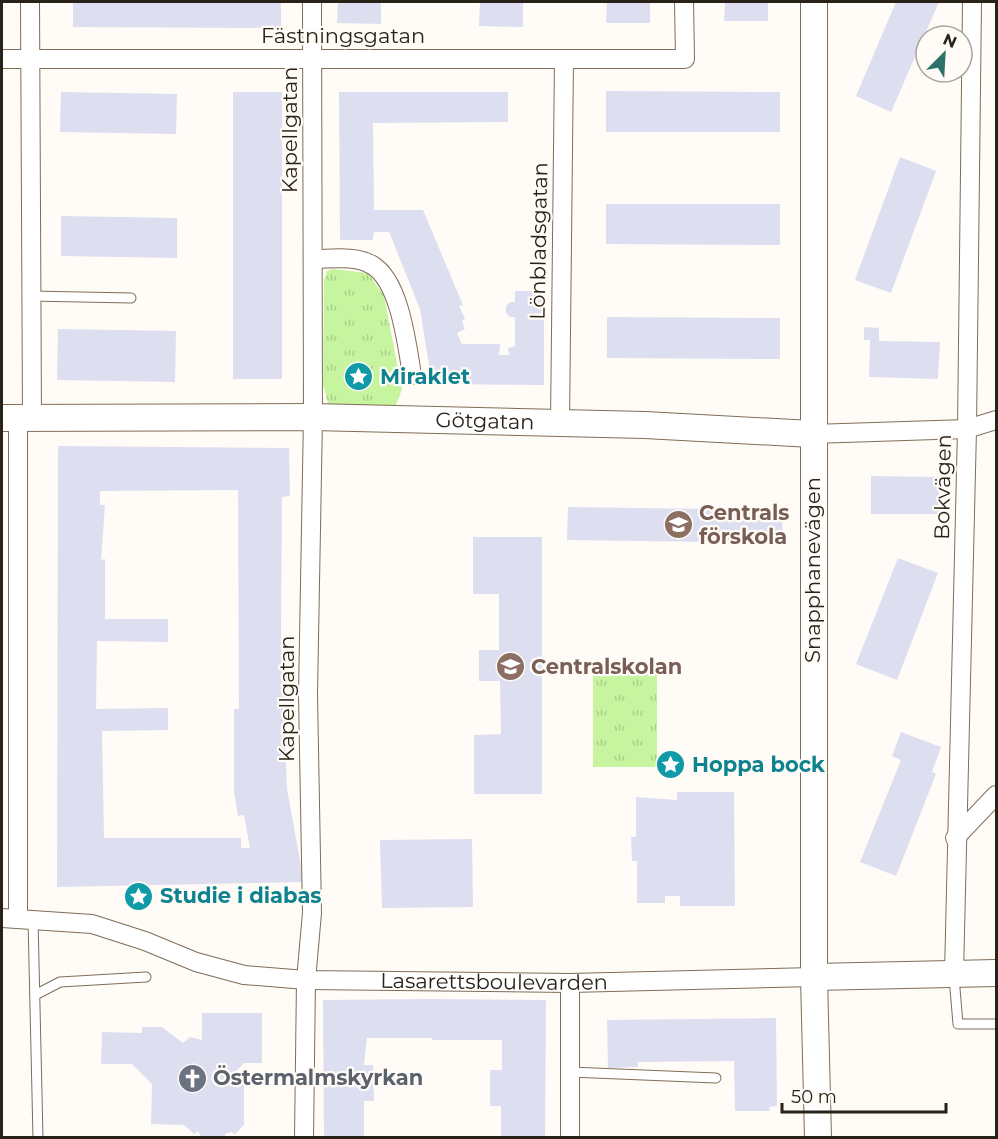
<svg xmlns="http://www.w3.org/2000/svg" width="998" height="1139" viewBox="0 0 998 1139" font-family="Montserrat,sans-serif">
<defs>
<pattern id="grass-tufts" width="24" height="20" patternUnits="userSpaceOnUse" patternTransform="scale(1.5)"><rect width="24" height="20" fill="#c6f49f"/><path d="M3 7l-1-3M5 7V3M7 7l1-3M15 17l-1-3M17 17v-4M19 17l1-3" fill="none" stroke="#aad188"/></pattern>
</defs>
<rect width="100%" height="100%" fill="#fffbf6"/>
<g fill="url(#grass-tufts)">
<polygon points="333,269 368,273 384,296 402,389 396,405 388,410 340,409 328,403 323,384 324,280 327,271"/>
<rect x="593" y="674" width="64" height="93"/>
</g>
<g fill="#dddff1" fill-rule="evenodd">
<polygon points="73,2 281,2 281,28 73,27"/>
<polygon points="338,2 381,2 381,24 337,23"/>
<polygon points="480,2 523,2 523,27 479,26"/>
<polygon points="607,2 650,2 650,23 606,23"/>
<polygon points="725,2 768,2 768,21 724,21"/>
<polygon points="896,2 939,2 891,112 856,96"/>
<polygon points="606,91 780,92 780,132 606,132"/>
<polygon points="61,92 177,94 176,134 60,132"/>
<rect x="233" y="92" width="49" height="287"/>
<polygon points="339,92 508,92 508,122 373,123 374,210 423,210 463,305 459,306 465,319 462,321 465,329 457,333 462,344 500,344 499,355 509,355 508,348 515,346 515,317 510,317 506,313 506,306 510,302 515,302 515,291 544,291 544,385 432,384 420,309 389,232 374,232 373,240 340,240"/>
<polygon points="900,157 936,171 891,293 855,280"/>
<polygon points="606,204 780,204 780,245 606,244"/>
<polygon points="61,216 177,218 177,258 61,256"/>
<polygon points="607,317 780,318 780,359 607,358"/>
<polygon points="864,327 879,328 879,341 940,342 938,379 869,377 870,340 864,340"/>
<polygon points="58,329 176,331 175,382 57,380"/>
<path d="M58 446 289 448 290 496 282 497 281 629 287 789 304 882 57 887ZM238 490 239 709H234V791L238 816 244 815 250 848H241V838H104L102 731 168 730V708L96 709 97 641 168 642V619H105V559L101 560 105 505H100V491Z"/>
<polygon points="871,476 939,477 939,514 871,514"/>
<polygon points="568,507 783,510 782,543 567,540"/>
<polygon points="473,537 542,537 542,794 474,794 474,735 501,734 500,681 479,681 479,650 499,650 499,594 473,594"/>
<polygon points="898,558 938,573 897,680 856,664"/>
<polygon points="901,732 941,747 932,772 936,774 896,876 860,862 901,760 892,756"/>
<polygon points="677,792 734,792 735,906 680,906 680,896 665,896 665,903 637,903 637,861 632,861 631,837 636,837 636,797 677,800"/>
<polygon points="472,839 473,907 382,908 380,840"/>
<polygon points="432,999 546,1000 545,1137 501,1137 501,1106 490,1106 490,1070 502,1070 502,1040 432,1040 432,1038 367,1038 364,1065 373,1065 374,1101 364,1101 364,1137 324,1137 323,1000"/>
<polygon points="202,1013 262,1013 262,1063 244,1063 233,1074 244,1083 244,1125 235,1134 231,1132 225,1134 225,1137 201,1137 198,1131 194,1134 184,1125 151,1124 152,1084 132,1064 101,1064 102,1032 142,1033 142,1027 162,1027 183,1043 190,1037 202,1040"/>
<polygon points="776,1018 777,1106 769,1107 770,1111 735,1111 734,1061 638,1062 638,1067 608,1068 607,1020"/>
</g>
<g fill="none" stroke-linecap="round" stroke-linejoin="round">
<defs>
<g id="lane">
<polyline points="30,296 131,298"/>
<polyline points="33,919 38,1138"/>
<polyline points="954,977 958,1024 996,1024"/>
<polyline points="35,995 60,982 146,977"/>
<polyline points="570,1072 716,1078"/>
</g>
<g id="street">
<polyline points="30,2 32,418"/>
<polyline points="2,59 685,59 684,2"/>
<path d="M313 259C331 259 356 255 372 265 400 281 407 345 412 375"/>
<polyline points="560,423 564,59"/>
<polyline points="812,434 967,429 996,420"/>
<polyline points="955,838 996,795"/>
<path id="s1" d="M2 918 92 924 145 941 196 962 244 975 306 980 570 983 814 977"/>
<polyline points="18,918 18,418"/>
<polyline points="954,974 967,429 972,2"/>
<polyline points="304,1138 306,980 312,913 308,694 313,417 312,2"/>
<polyline points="570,1138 570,983"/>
</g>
<g id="secondary">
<polyline points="814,2 814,977 818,1138"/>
<path id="s2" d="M2 418 313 417 645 425 812 434"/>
<polyline points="814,977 996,973"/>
</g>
</defs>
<use href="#lane" stroke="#7f6d57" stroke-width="11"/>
<use href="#street" stroke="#7f6d57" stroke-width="20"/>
<use href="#secondary" stroke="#7f6d57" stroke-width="28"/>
<use href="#lane" stroke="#fff" stroke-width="9"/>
<use href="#street" stroke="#fff" stroke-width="18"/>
<use href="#secondary" stroke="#fff" stroke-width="26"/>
</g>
<defs>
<symbol id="sight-disc" viewBox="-11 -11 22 22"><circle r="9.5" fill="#0f9aa8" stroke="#fffbf6"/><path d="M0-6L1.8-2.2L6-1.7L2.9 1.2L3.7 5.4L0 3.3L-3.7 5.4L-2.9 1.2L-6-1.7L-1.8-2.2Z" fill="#fff"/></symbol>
<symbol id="school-disc" viewBox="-11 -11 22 22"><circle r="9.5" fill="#8d6e63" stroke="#fffbf6"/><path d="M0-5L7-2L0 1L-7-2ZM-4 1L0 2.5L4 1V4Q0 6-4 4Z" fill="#fff"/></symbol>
<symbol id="church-disc" viewBox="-11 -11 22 22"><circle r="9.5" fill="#6b7280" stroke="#fffbf6"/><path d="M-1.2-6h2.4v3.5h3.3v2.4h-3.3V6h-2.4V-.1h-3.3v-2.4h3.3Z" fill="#fff"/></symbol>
</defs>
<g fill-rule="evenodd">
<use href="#sight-disc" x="342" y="360" width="33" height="33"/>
<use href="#school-disc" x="662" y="508" width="33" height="33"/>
<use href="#school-disc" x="494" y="650" width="33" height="33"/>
<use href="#sight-disc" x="654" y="748" width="33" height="33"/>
<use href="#sight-disc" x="122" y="880" width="33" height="33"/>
<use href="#church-disc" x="176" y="1062" width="33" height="33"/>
</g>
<g text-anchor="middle" stroke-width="4.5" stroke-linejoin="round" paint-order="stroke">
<g font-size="21" fill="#292218" stroke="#fffbf6">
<text x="343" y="43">Fästningsgatan</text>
<text transform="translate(290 130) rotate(-90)" y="7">Kapellgatan</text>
<text transform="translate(539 241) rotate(-89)" y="7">Lönbladsgatan</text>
<text dy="7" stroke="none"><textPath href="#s2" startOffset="483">Götgatan</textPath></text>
<text transform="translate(943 487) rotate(-89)" y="7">Bokvägen</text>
<text transform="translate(813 570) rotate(-90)" y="7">Snapphanevägen</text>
<text transform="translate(287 699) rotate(-90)" y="7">Kapellgatan</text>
<text dy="7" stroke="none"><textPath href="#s1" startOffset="501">Lasarettsboulevarden</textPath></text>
</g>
<g font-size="21" font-weight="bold" fill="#0d838f" stroke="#fffbf6" text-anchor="start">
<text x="380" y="384">Miraklet</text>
<text x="692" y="772">Hoppa bock</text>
<text x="160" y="903">Studie i diabas</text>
</g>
<g font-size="21" font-weight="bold" fill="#785e54" stroke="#fffbf6" text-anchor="start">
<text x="699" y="520">Centrals<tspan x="699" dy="24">förskola</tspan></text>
<text x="531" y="674">Centralskolan</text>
</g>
<g font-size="21" font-weight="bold" fill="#5b616d" stroke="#fffbf6" text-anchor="start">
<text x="213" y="1085">Östermalmskyrkan</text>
</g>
</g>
<rect width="998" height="1139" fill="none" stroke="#292218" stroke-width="6"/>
<g transform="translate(944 54) rotate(24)"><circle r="28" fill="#fffbf6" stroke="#a9a49d" stroke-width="1.5"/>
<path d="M0-4.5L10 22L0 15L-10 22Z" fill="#2b736a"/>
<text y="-9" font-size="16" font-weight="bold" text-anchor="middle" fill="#292218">N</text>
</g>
<path d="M782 1103v9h164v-9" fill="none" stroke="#292218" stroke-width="3"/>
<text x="791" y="1103" font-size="18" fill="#292218" stroke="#fffbf6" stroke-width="4.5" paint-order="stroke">50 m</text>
</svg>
